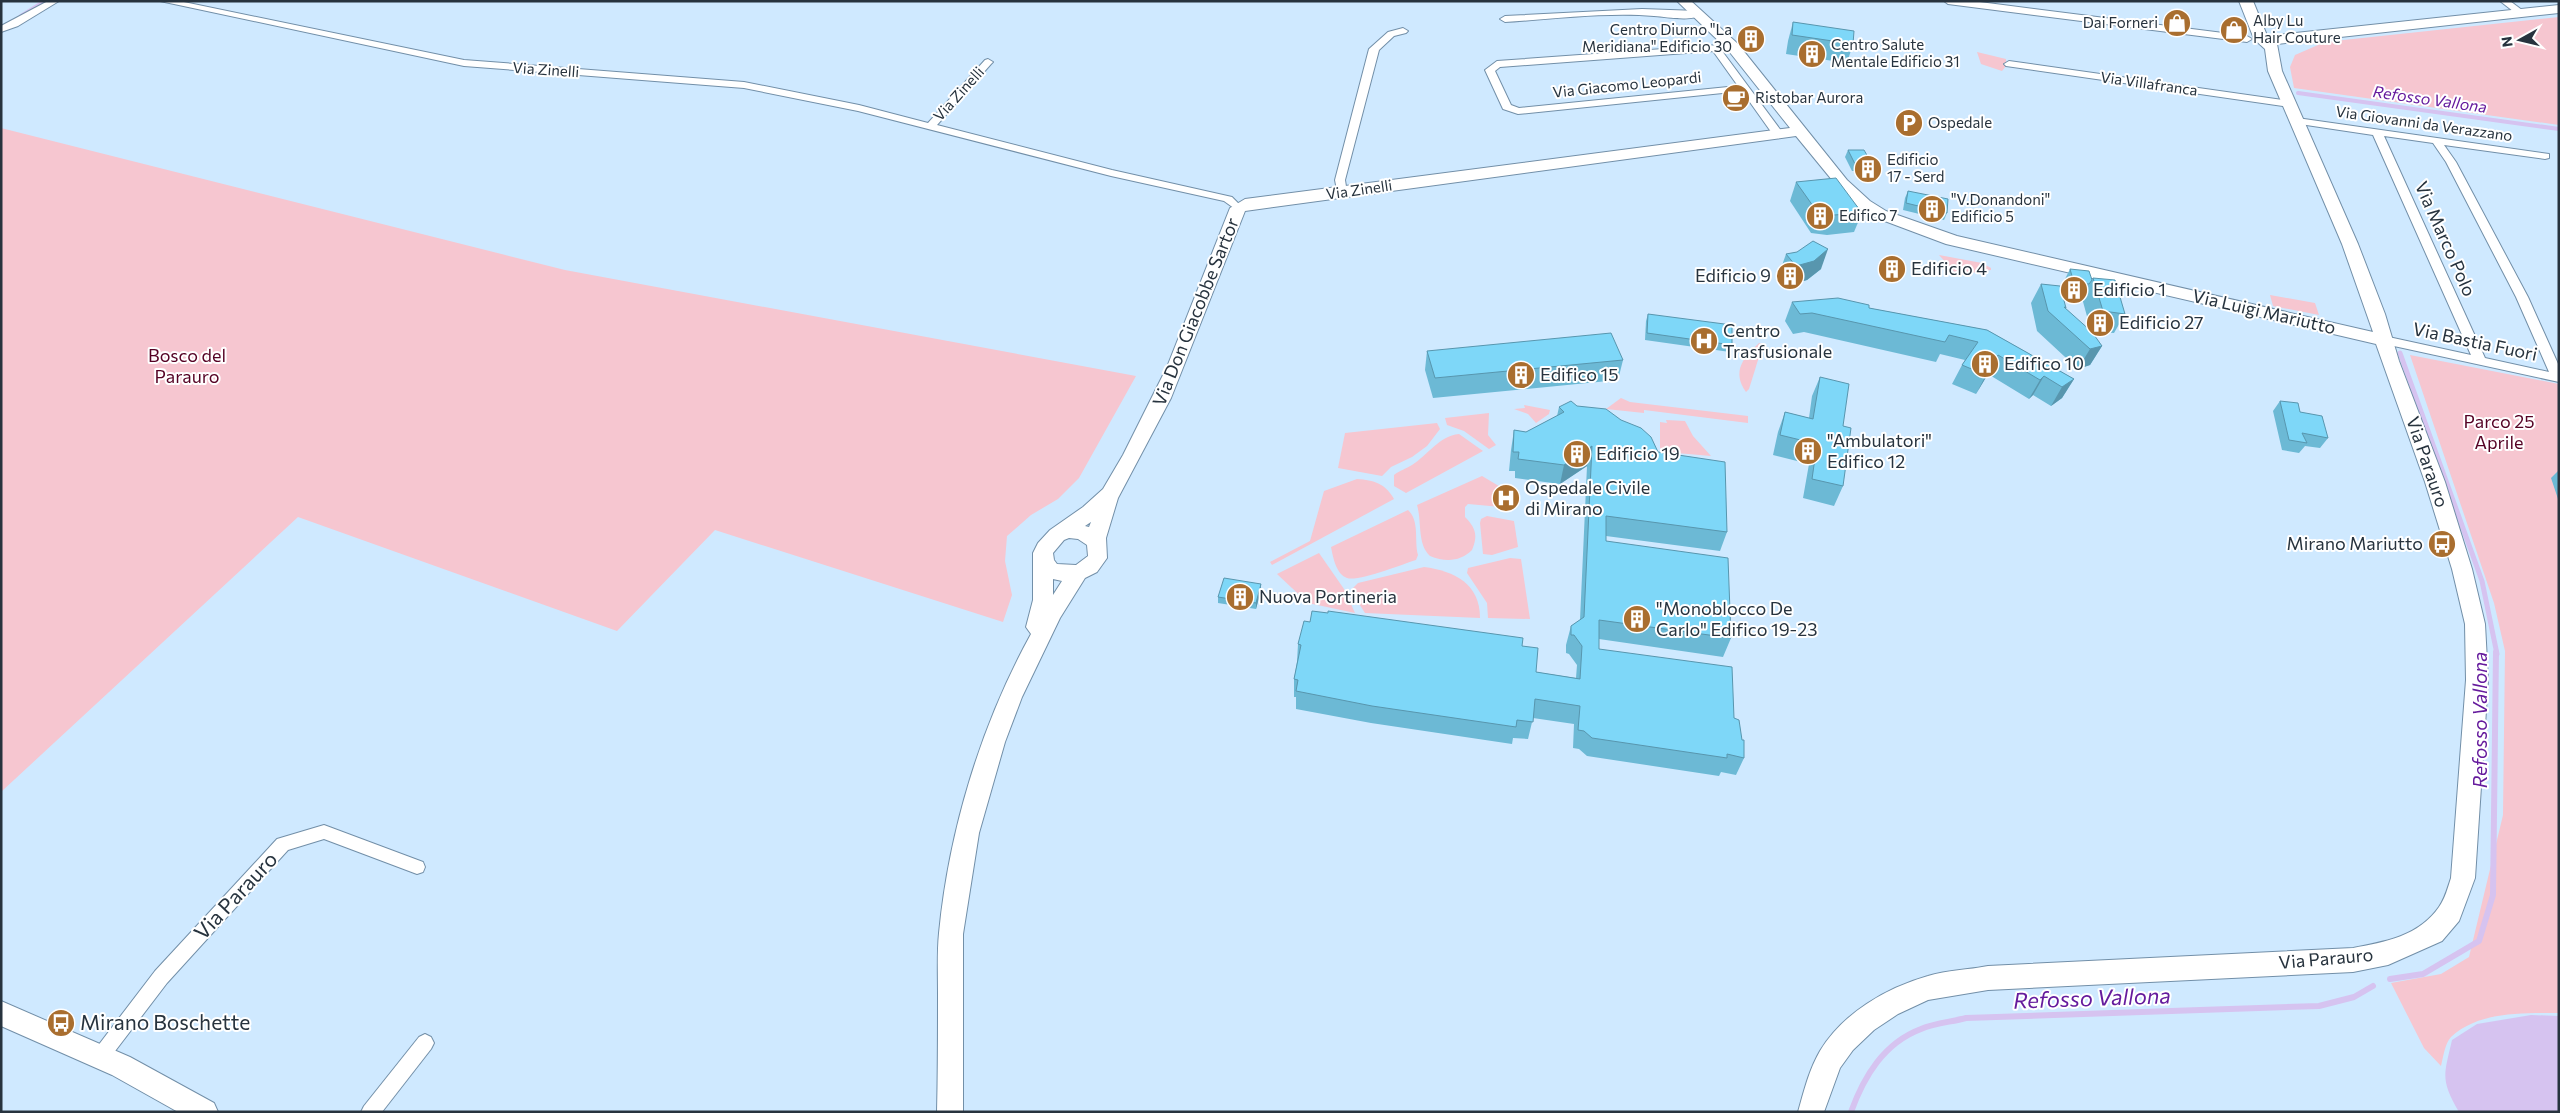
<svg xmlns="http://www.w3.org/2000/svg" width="2560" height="1113" viewBox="0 0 2560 1113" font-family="Commissioner,sans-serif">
<rect width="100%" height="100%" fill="#cfe9ff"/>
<g fill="#f6c6d0">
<polygon points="2559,17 2559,125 2294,88 2290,67 2295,55 2325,42"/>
<polygon points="1977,52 2006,59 2006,66 2002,71 1981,64"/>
<polygon points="1,128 565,270 1136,376 1079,478 1058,499 1031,515 1007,536 1005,561 1012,595 1003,622 715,530 617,631 298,517 1,792"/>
<polygon points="1939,255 1982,263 1991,268 1991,270 1957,275"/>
<polygon points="2270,295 2315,303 2319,315 2273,306"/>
<path d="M1759 343 1763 344 1749 389 1746 392C1731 371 1744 357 1759 343Z"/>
<path d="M2410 355 2559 384V1013C2523 1013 2479 1011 2451 1037 2445 1043 2443 1058 2441 1066L2424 1048 2391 983 2441 974 2469 957 2503 815 2505 651 2494 603Z"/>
<polygon points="1621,398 1630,402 1748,416 1748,423 1644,410 1644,413 1606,409"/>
<polygon points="1524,405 1550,410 1549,414 1536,423 1528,414 1514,409 1525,408"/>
<polygon points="1489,413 1488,435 1496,445 1489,449 1464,431 1447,425 1445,418"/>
<polygon points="1666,420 1685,421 1693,436 1711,456 1665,452 1660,448 1660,422 1667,423"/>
<polygon points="1437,423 1440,429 1427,446 1412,457 1391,467 1382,476 1338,468 1345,433"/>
<path d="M1459 434 1483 451 1406 493 1394 486V475C1400 470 1406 469 1412 465 1428 455 1439 436 1459 434Z"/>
<path d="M1482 476 1509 492 1512 508 1468 504 1465 507V517C1476 528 1478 536 1472 550 1460 562 1445 562 1430 556 1417 544 1422 522 1417 505Z"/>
<path d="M1357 479C1374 480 1386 484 1394 499L1272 565 1270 562 1310 541 1324 491Z"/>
<path d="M1408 510C1420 521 1414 541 1418 555L1416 560C1403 564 1358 582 1347 578 1336 574 1333 557 1331 547Z"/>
<polygon points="1487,516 1514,521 1518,547 1492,555 1483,554 1480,523 1481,519"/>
<polygon points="1319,553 1344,589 1355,613 1308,603 1277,574"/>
<polygon points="1510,558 1521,559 1530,619 1488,618 1487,603 1467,573 1468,568"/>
<path d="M1424 567C1455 571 1480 584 1480 618L1365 613 1354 596 1352 589 1358 583Z"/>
</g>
<path fill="#d6c3f0" d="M2531 1015 2559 1016V1112H2459C2440 1079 2444 1075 2452 1040L2477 1024Z"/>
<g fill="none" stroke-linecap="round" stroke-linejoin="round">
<g stroke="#d6c3f0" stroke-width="4">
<polyline points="21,16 45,1"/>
<polyline points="2298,93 2559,129"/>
</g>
<polyline stroke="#d6c3f0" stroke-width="5" points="2400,353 2482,581 2497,654"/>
<g stroke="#d6c3f0" stroke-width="6">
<polyline points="2390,979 2423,974 2479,941 2493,895 2496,652"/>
<path d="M1851 1112C1864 1076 1884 1043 1921 1029 1935 1023 1951 1022 1966 1018L2319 1006 2354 997 2373 986"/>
</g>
<defs>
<g id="street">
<polygon points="48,1 59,1 18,26 1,32 1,26"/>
<polygon points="160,1 179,1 464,60 744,82 859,105 928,123 985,60 988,59 993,62 991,64 937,125 1112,170 1232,197 1243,208 1238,211 1224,201 1111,176 858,111 744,88 464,66"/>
<polygon points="1944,1 1972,1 2247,36 2252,39 2247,42 1948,4"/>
<polygon points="2500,1 2510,1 2526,13 2518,15"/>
<path d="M1642 9 1698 11 1703 14C1692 22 1667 17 1654 16 1607 12 1552 19 1505 22L1500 19 1505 16Z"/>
<polygon points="1403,28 1408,31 1406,33 1394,36 1379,50 1345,180 1347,193 1342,196 1338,195 1335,180 1369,49 1388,32"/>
<path d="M1733 44 1736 45V49L1722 51 1782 132V136H1774L1742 91 1518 114 1503 109 1485 70 1497 61ZM1713 51 1738 86 1519 108 1511 105 1495 71 1500 67Z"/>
<polygon points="2009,61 2290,101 2295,104 2290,107 2006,66 2004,64"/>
<path d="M2297 118 2549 154V158L2545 159 2444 145 2456 162 2528 297 2559 366V382L2380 343 2378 340 2380 337 2384 336 2471 355 2373 135 2293 123 2292 121ZM2384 136 2433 143 2446 162 2516 297 2549 372 2485 358Z"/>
<polygon points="324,825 423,862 425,867 423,872 417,874 324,839 288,850 167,983 106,1063 100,1066 94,1063 91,1057 94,1051 155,971 277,839"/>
<polygon points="425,1034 431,1037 434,1043 431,1049 382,1112 361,1112 364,1106 419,1037"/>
</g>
<g id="secondary">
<path d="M1677 1H1691L1738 44 1847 180 1870 201 1886 211 1957 236 2373 332 2342 244 2268 71 2265 49 2254 39 2239 1H2253L2268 38 2285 34 2559 5V13L2277 44 2282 71 2358 244 2385 314 2399 361 2445 482 2472 569 2485 624 2488 680 2475 878 2462 913 2459 921 2442 941 2388 965 2353 972 1988 990 1928 1000 1898 1014 1874 1030 1853 1050 1840 1068 1824 1112H1798C1804 1091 1809 1070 1820 1051 1843 1013 1886 988 1928 976 1947 970 1968 970 1988 966L2353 948C2385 942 2419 936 2439 907 2445 899 2448 887 2451 878L2466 680 2465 624 2452 569 2425 482 2376 344 1946 244 1874 217 1858 207 1837 186 1796 136 1245 211 1171 398 1118 498 1106 538 1107 558 1097 572 1085 578 1060 618 1022 697 1005 742 979 833 963 934V1112H937C938 1073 938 1033 938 994 938 974 937 953 939 933 949 830 981 725 1031 634L1026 627 1033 600V553L1038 543 1050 530 1083 507 1103 489 1123 455 1167 367 1230 208 1245 199 1790 128 1728 50ZM1091 522 1089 527 1085 526ZM1069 538 1078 539 1087 545 1088 556 1076 565 1057 564 1054 560 1053 553 1064 540ZM1053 579 1062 581 1053 595Z"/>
<polygon points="1,1001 130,1057 214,1103 218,1112 178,1112 112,1075 1,1026"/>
</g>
</defs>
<use href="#street" stroke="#728fa8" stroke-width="2"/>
<use href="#secondary" stroke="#728fa8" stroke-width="2"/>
<use href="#street" fill="#fff" fill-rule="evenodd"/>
<use href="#secondary" fill="#fff" fill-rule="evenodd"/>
</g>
<g fill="#6cb9d5">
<polygon points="1793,22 1853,44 1847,63 1786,54 1788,41"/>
<polygon points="1848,150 1872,164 1869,171 1852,171 1845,157"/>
<polygon points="1796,182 1862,213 1854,232 1827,235 1811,233 1790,201"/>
<polygon points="1908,191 1947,213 1944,220 1903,210 1905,198"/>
<polygon points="1786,254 1821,269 1807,280 1789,285 1779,274"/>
<polygon points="2070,269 2092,280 2093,278 2125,314 2114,333 2091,331 2082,298 2067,296 2063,283"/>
<polygon points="2041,284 2066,308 2066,309 2102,346 2090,365 2078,369 2037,331 2031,303"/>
<polygon points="1792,302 1869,308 1987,330 2074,379 2062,398 2051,406 2033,395 2029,399 1988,374 1976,394 1952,384 1962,365 1965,360 1940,354 1936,362 1804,332 1793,334 1785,321"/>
<polygon points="1648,314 1732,345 1730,352 1645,340 1646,321"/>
<polygon points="1427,351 1623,360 1618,380 1433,398 1425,370"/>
<polygon points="1820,377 1843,426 1843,486 1834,506 1803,498 1809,464 1773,455 1778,432 1785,412 1809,418 1812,396"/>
<polygon points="2280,401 2300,412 2328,438 2320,448 2305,446 2299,453 2282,450 2273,411"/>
<polygon points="1577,406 1658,452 1727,532 1720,551 1606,536 1606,541 1731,638 1723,657 1599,639 1599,649 1734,718 1744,758 1736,775 1721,772 1719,776 1587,756 1579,749 1573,748 1574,724 1533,718 1528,739 1513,738 1512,744 1371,723 1296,709 1296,697 1294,697 1294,679 1297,662 1298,644 1522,646 1536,672 1576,678 1577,665 1569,654 1566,653 1566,645 1571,626 1580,620 1587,466 1560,484 1515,478 1515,471 1509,471 1511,450 1514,430 1526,432 1557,416 1559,407"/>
<polygon points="2559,470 2559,502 2551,478"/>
<polygon points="1261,584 1261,590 1256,609 1218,603 1218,597"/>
</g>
<g fill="#5896ae">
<polygon points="1828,249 1821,269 1807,280 1789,285 1796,266"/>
<polygon points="2102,346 2090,365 2078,369 2090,349"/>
<polygon points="1998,355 1988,374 1976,394 1986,375"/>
<polygon points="2044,376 2033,395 2029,399 2040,380"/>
<polygon points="2074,379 2062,398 2051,406 2062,387"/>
<polygon points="1592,446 1587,466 1560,484 1564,465"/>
<polygon points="1261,584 1261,590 1256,609 1256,603"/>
</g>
<g fill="#7ed7f8" stroke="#5896ae">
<polygon points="1793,22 1854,31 1853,44 1792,35"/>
<polygon points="1848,150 1864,150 1872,164 1855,164"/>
<polygon points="1836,178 1862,213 1834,215 1818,213 1796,182"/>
<polygon points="1908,191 1948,199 1947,213 1906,203"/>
<polygon points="1813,241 1828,249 1814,261 1796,266 1786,254 1797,252"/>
<polygon points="2070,269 2089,271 2092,280 2089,284 2074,283"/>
<polygon points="2093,278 2115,280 2125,314 2103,311"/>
<polygon points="2041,284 2060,286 2066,308 2064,307 2092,332 2102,346 2090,349 2048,311"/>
<polygon points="1838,298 1869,305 1869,308 1987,330 2074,379 2062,387 2044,376 2040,380 1998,355 1986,375 1962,365 1978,342 1949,335 1945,342 1812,313 1800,314 1792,302"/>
<polygon points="1648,314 1732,325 1732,345 1647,333"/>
<polygon points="1611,333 1623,360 1435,378 1427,351"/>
<polygon points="1820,377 1849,384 1843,426 1851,428 1843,486 1812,479 1817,444 1780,435 1785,412 1813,419"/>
<polygon points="1571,401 1577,406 1606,409 1621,420 1641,428 1651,437 1658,452 1725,462 1727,532 1606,516 1606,541 1728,558 1731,638 1599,620 1599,649 1732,667 1734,718 1739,720 1742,740 1744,740 1744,758 1727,754 1727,758 1592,738 1584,731 1578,730 1580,706 1535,699 1533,722 1517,720 1516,727 1372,706 1296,691 1298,680 1294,679 1301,645 1298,644 1304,621 1310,622 1312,611 1328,613 1328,611 1523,638 1522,646 1538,648 1536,672 1580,679 1582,646 1574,635 1571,635 1571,626 1584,617 1592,446 1564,465 1518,459 1519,452 1513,452 1514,430 1526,432 1564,412 1559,407"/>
<polygon points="2280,401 2298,403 2300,412 2322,416 2328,438 2302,433 2307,443 2289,440"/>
<polygon points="1224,578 1261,584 1256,603 1218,597"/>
</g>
<defs>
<symbol id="shop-disc" viewBox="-11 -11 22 22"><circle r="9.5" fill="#a96e2f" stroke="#fff"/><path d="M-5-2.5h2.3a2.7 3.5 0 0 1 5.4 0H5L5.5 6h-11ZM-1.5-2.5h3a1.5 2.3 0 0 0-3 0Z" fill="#fff"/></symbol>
<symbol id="building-disc" viewBox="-11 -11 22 22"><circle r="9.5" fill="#a96e2f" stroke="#fff"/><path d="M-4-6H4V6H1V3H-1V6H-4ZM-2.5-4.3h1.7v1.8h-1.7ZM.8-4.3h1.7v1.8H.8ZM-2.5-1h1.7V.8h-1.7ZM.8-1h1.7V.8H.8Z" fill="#fff"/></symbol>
<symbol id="cafe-disc" viewBox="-11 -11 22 22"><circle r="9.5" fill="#a96e2f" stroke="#fff"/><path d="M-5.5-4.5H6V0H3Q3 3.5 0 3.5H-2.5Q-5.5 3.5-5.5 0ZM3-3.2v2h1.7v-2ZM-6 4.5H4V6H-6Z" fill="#fff"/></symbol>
<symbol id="parking-disc" viewBox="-11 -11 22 22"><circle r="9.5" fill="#a96e2f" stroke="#fff"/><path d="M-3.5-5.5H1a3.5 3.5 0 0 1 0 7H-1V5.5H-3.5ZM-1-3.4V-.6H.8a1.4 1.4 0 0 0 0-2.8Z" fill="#fff"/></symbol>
<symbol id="hospital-disc" viewBox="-11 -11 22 22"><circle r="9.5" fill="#a96e2f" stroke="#fff"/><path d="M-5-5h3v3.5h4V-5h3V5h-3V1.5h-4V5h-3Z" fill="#fff"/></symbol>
<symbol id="bus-disc" viewBox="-11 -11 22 22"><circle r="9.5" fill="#a96e2f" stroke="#fff"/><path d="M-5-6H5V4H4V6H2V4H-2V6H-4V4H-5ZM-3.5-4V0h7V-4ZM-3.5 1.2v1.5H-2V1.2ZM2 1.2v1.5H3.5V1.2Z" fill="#fff"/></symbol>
</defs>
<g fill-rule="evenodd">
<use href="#shop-disc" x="2161" y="7" width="32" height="32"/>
<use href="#shop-disc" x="2218" y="14" width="32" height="32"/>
<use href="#building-disc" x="1735" y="23" width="32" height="32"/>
<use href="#building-disc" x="1796" y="38" width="32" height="32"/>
<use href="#cafe-disc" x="1720" y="82" width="32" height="32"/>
<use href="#parking-disc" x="1893" y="107" width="32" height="32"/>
<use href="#building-disc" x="1852" y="153" width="32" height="32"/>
<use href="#building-disc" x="1916" y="193" width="32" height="32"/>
<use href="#building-disc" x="1804" y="200" width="32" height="32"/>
<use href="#building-disc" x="1876" y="253" width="32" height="32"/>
<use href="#building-disc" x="1774" y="260" width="32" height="32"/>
<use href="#building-disc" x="2058" y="274" width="32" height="32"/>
<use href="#building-disc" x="2084" y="307" width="32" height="32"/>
<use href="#hospital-disc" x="1688" y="325" width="32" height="32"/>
<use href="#building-disc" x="1969" y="348" width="32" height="32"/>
<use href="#building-disc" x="1505" y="359" width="32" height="32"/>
<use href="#building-disc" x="1792" y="435" width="32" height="32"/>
<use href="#building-disc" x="1561" y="438" width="32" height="32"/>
<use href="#hospital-disc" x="1490" y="482" width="32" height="32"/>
<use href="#bus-disc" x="2426" y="528" width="32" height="32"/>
<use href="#building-disc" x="1224" y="581" width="32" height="32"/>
<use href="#building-disc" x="1621" y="603" width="32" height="32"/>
<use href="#bus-disc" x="45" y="1007" width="32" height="32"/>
</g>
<g text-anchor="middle" stroke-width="4" stroke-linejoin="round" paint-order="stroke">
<g font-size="15" fill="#27333e" stroke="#fff" text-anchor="start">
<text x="2253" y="26">Alby Lu<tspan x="2253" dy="17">Hair Couture</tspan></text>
<text x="2158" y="28" text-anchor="end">Dai Forneri</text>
<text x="1732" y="35" text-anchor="end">Centro Diurno "La<tspan x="1732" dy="17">Meridiana" Edificio 30</tspan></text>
<text x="1831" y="50">Centro Salute<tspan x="1831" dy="17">Mentale Edificio 31</tspan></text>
<text x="1755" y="103">Ristobar Aurora</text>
<text x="1928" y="128">Ospedale</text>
<text x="1887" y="165">Edificio<tspan x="1887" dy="17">17 - Serd</tspan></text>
<text x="1951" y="205">"V.Donandoni"<tspan x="1951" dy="17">Edificio 5</tspan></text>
<text x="1839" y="221">Edifico 7</text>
</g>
<g font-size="15" fill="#27333e" stroke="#fff">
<text transform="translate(546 70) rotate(4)" y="5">Via Zinelli</text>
<text transform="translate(2149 84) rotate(8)" y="5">Via Villafranca</text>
<text transform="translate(1627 85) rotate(-6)" y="5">Via Giacomo Leopardi</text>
<text transform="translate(959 94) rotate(-48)" y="5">Via Zinelli</text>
<text transform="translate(2424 124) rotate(8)" y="5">Via Giovanni da Verazzano</text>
<text transform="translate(1359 190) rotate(-8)" y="5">Via Zinelli</text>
</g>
<g font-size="16" font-style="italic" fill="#651b9d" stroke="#fff">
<text transform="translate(2430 99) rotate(8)" y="6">Refosso Vallona</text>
</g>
<g font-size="18" fill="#27333e" stroke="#fff">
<text transform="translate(2445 239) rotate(66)" y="6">Via Marco Polo</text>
<text transform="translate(1196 312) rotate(-68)" y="6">Via Don Giacobbe Sartor</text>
<text transform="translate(2264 312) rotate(13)" y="6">Via Luigi Mariutto</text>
<text transform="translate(2475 342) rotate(12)" y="6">Via Bastia Fuori</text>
<text transform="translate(2427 462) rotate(71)" y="6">Via Parauro</text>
<text transform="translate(2326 959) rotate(-5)" y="6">Via Parauro</text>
</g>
<g font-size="18" fill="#27333e" stroke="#fff" text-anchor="start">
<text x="1911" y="275">Edificio 4</text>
<text x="1771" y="282" text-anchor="end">Edificio 9</text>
<text x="2093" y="296">Edificio 1</text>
<text x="2119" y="329">Edificio 27</text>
<text x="1723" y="337">Centro<tspan x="1723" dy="21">Trasfusionale</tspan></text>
<text x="2004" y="370">Edifico 10</text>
<text x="1540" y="381">Edifico 15</text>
<text x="1827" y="447">"Ambulatori"<tspan x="1827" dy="21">Edifico 12</tspan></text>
<text x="1596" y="460">Edificio 19</text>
<text x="1525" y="494">Ospedale Civile<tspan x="1525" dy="21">di Mirano</tspan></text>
<text x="2423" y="550" text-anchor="end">Mirano Mariutto</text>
<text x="1259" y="603">Nuova Portineria</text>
<text x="1656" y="615">"Monoblocco De<tspan x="1656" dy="21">Carlo" Edifico 19-23</tspan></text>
</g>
<g font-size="18" fill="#550224" stroke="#fff">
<text x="187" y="362">Bosco del<tspan x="187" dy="21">Parauro</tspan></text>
<text x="2499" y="428">Parco 25<tspan x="2499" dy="21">Aprile</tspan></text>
</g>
<g font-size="19" font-style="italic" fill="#651b9d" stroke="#fff">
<text transform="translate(2480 720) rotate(-90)" y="7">Refosso Vallona</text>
</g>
<g font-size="21" fill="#27333e" stroke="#fff">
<text transform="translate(236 896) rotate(-47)" y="7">Via Parauro</text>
</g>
<g font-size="21" fill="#27333e" stroke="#fff" text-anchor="start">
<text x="80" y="1030">Mirano Boschette</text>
</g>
<g font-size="22" font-style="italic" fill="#651b9d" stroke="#fff">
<text transform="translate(2092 998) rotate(-2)" y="8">Refosso Vallona</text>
</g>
</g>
<rect width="2560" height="1113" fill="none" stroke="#27333e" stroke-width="5"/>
<g transform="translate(2520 40) rotate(262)" stroke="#ffffff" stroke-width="4" paint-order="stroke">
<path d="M0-4L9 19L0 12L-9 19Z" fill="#27333e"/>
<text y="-8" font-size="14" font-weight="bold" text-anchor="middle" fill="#27333e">N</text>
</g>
</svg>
